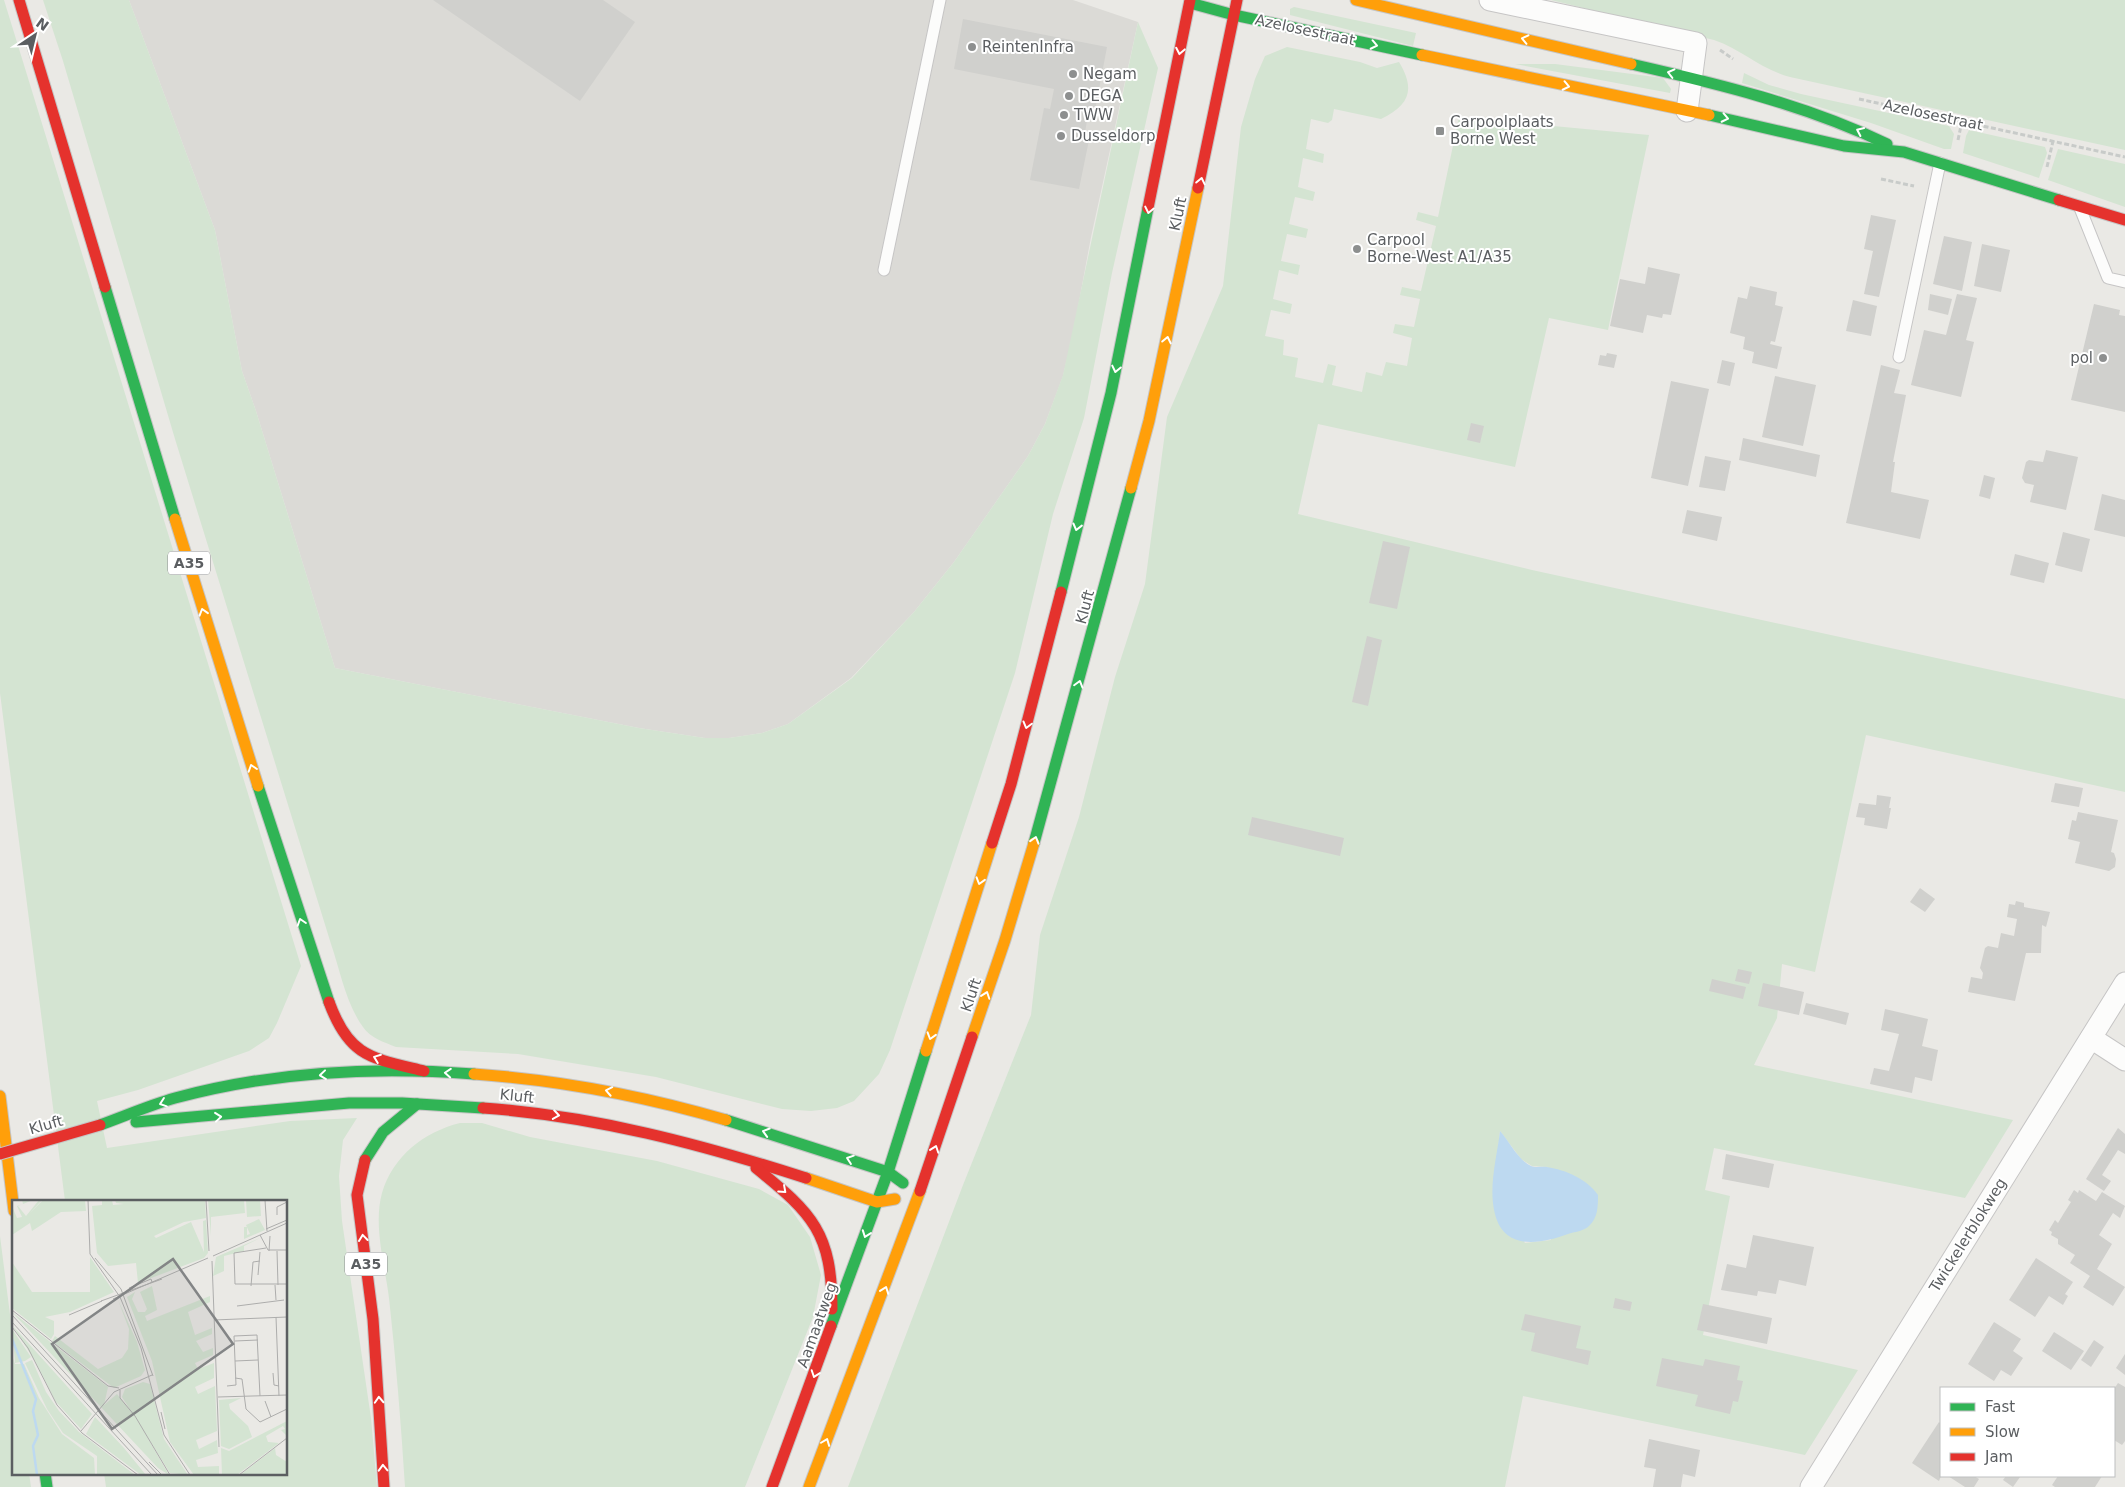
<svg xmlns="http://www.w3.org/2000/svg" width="2125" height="1487" viewBox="0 0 2125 1487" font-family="'DejaVu Sans',sans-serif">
<rect width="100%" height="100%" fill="#eae9e5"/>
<polygon fill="#dbdad6" points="129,0 1073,0 1138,22 1091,237 1073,334 1063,376 1045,424 1028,456 954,562 914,612 851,678 788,724 762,733 729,738 705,738 639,728 335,668 256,411 242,371 215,230"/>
<g fill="#d4e4d2" fill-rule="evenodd">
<polygon points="0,0 4,0 301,966 277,1023 269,1038 249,1051 138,1090 97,1101 107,1148 290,1121 357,1118 343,1140 339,1176 342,1221 371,1418 377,1487 106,1487 104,1473 286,1473 286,1201 65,1201 0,693"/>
<path d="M43 0H129L215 230 242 371 256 411 335 668 639 728 705 738H729L762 733 788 724 852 678 914 612 954 562 1028 456 1045 424 1063 375 1138 22 1158 68 1112 273 1084 418 1053 514 1015 673 890 1050 879 1074 854 1101 837 1108 811 1111 782 1109 656 1077 518 1054 396 1047C384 1042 370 1038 363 1027 346 1004 340 970 331 944L175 439 63 61Z"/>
<path d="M1551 0H2125V150L1790 77C1760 69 1743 50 1714 40Z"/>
<polygon points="1294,7 1416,33 1413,46 1290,15 1290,9"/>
<path d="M1287 47 1360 62 1377 68 1399 62C1416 90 1409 105 1381 119L1334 109 1332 120 1328 123 1311 119 1306 149 1324 154 1323 163 1303 158 1298 187 1315 192 1313 201 1295 197 1289 224 1308 229 1306 238 1287 234 1281 261 1300 265 1298 275 1279 270 1273 299 1292 304 1290 314 1271 310 1265 336 1284 340 1283 355 1298 358 1295 377 1323 383 1328 364 1336 366 1332 385 1362 392 1366 372 1382 376 1386 362 1407 366 1412 338 1393 333 1395 324 1414 327 1420 299 1400 295 1402 287 1421 291 1436 226 1416 220 1418 212 1438 217 1459 117 1649 135 1608 330 1549 318 1515 467 1318 424 1298 514 1532 570 2125 699V792L1866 735 1815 972 1782 964 1777 1018 1754 1065 2013 1120 1965 1198 1714 1148 1705 1190 1730 1196 1703 1335 1858 1370 1805 1455 1523 1396 1505 1487H848L963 1185 1031 1015 1040 935 1079 817 1115 677 1145 584 1167 417 1223 286 1241 127 1255 79 1265 56ZM1500 1131 1521 1159 1532 1166 1548 1167 1551 1240 1525 1243 1493 1196Z"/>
<polygon points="1515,64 1555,64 1663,78 1671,89 1670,93"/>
<polygon points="1744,73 1769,85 1801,94 1949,126 1954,134 1951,149 1944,149 1871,123 1742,83"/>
<polygon points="1969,130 2045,147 2047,153 2039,178 1963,153 1966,136"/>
<polygon points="2058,149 2125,164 2125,207 2048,180"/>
<path d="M460 1123H482L530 1137 657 1161 759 1189 788 1205 810 1237 821 1275 813 1317 745 1487H405C401 1424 396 1361 389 1298 385 1266 373 1225 382 1193 393 1156 424 1132 460 1123Z"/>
<polygon points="0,1236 14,1346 14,1473 29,1473 31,1487 0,1487"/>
</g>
<path fill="#bdd9f0" d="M1500 1131C1509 1141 1518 1160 1531 1166 1536 1168 1542 1166 1547 1167 1566 1170 1587 1179 1598 1195 1598 1206 1598 1218 1589 1226 1584 1231 1574 1232 1568 1234 1541 1244 1504 1251 1495 1214 1488 1188 1497 1157 1500 1131Z"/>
<g fill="#d0d0cd">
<polygon points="433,0 603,0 635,22 580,101"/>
<polygon points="963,19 1107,47 1093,121 1087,120 1084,139 1089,140 1079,189 1030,180 1044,108 1050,109 1054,89 954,69"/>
<polygon points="1871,215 1896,220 1879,297 1864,294 1873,251 1864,249"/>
<polygon points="1944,236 1972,242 1962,291 1933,284"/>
<polygon points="1982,244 2010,250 2001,292 1974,286"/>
<polygon points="1648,267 1680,274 1671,315 1663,314 1662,318 1647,315 1643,333 1610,326 1620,279 1645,284"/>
<polygon points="1750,286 1777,292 1775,305 1783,307 1775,342 1771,341 1770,344 1782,347 1777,369 1752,363 1754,352 1743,349 1745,337 1730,333 1738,297 1747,299"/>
<polygon points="1930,294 1952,299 1948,315 1928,310"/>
<polygon points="1957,294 1977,298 1966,340 1974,342 1961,397 1911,385 1924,330 1946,335"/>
<polygon points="1853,300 1877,306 1871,336 1846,331"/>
<polygon points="2094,304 2120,310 2119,315 2125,316 2125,412 2071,400"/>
<polygon points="1607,353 1617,355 1614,368 1598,365 1600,355 1606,356"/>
<polygon points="1722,360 1735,363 1730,386 1717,383"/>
<polygon points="1881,365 1900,370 1894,393 1906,395 1893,462 1895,462 1891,492 1929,500 1920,539 1846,523"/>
<polygon points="1775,376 1816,385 1803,446 1762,437"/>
<polygon points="1671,381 1709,389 1688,486 1651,478"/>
<polygon points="1471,423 1484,426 1480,443 1467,440"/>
<polygon points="1743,438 1820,455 1816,477 1739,460"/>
<polygon points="2046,450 2078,457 2066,510 2030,502 2034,485 2025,483 2022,478 2026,462 2029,460 2043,462"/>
<polygon points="1705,456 1731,461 1725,491 1699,487"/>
<polygon points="1984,475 1995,478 1990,499 1979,496"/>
<polygon points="2102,494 2125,500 2125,537 2094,530"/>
<polygon points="1687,510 1722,517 1717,541 1682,533"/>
<polygon points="2063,532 2090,539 2082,572 2055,565"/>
<polygon points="1383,541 1410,547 1397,609 1369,603"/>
<polygon points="2015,554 2049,563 2044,583 2010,575"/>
<polygon points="1367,636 1382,640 1368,706 1352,702"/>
<polygon points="2055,783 2083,788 2079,807 2051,802"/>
<polygon points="1877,795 1891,797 1889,808 1891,808 1887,829 1864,825 1865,818 1856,817 1859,803 1876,805"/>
<polygon points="2078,812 2118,820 2111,852 2114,853 2116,859 2115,867 2109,871 2075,863 2080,842 2068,839 2072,820 2076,821"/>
<polygon points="1252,817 1344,838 1340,856 1248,835"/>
<polygon points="1920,888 1935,899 1925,912 1910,902"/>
<polygon points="2016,901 2024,903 2024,907 2050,912 2046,927 2042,925 2041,953 2026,953 2015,1001 1968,992 1971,977 1982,979 1983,973 1980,968 1985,948 1988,946 1998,948 2001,933 2014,936 2017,919 2007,917 2009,904 2015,905"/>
<polygon points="1738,969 1752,972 1749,984 1735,981"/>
<polygon points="1712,979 1746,987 1743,999 1709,991"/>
<polygon points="1763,983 1804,992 1799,1015 1758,1006"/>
<polygon points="1806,1003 1849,1013 1846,1025 1803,1014"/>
<polygon points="1885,1009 1928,1019 1922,1046 1938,1050 1932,1081 1915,1077 1912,1093 1870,1084 1874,1068 1889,1071 1899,1034 1881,1030"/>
<polygon points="2118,1128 2125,1134 2125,1154 2118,1150 2102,1175 2111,1181 2104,1191 2086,1179"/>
<polygon points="1726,1154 1774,1164 1769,1188 1722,1179"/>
<polygon points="2074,1190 2078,1193 2079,1190 2096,1201 2102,1192 2125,1206 2120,1218 2113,1213 2099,1235 2112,1244 2097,1269 2125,1287 2113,1306 2083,1287 2090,1276 2070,1263 2075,1255 2058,1244 2058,1239 2051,1235 2052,1232 2049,1230 2055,1220 2058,1223 2064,1213 2071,1202 2068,1200"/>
<polygon points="1753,1235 1814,1247 1806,1286 1779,1280 1776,1294 1758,1291 1757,1296 1721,1290 1727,1264 1746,1268"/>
<polygon points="2036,1258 2073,1282 2065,1294 2068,1296 2063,1305 2049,1296 2035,1317 2009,1300"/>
<polygon points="1615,1298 1632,1302 1630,1311 1613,1308"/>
<polygon points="1703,1304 1772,1318 1767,1344 1697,1330"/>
<polygon points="1525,1314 1581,1326 1576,1348 1591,1351 1588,1365 1531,1351 1535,1333 1521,1330"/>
<polygon points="1994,1322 2021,1339 2013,1351 2023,1358 2011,1376 2001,1370 1994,1381 1968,1364"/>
<polygon points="2054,1332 2084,1351 2071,1370 2042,1351"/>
<polygon points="2094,1340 2104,1347 2091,1367 2081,1360"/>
<polygon points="2125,1354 2125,1375 2116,1368"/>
<polygon points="1662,1358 1703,1366 1705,1359 1740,1366 1737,1380 1743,1381 1738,1402 1733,1401 1730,1414 1695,1406 1698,1395 1656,1386"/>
<polygon points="2118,1383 2125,1387 2125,1441 2122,1445 2114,1440 2114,1389"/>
<polygon points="1939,1422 1941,1424 1941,1476 1939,1481 1912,1463"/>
<polygon points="1649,1439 1700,1450 1695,1477 1683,1474 1681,1487 1653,1487 1656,1469 1644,1467"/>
<polygon points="1948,1476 1974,1476 1979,1479 1974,1487 1965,1487"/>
<polygon points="2006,1476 2018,1476 2020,1477 2013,1487 2003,1480"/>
<polygon points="2058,1476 2102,1476 2095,1487 2055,1487 2052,1485"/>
</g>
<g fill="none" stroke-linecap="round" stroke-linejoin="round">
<defs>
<g id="lane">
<polyline points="2080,208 2108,278 2125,282"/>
<polyline points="884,270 940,0"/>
<polyline points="1899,357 1940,163"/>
</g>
<g id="street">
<polyline points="1490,0 1696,43 1687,111"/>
<polyline points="2091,1038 2125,1060"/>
<polyline points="1811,1487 2125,983"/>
</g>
<g id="fast">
<polyline points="1190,3 1234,15 1422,55"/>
<path d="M1631 64C1719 84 1806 105 1887 144"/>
<polyline points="1709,115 1844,146 1904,152 2059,200"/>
<polyline points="105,287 175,519"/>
<polyline points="1061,592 1111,393 1148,208"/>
<polyline points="258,786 329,1002"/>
<polyline points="1034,843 1131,488"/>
<polyline points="726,1120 888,1172 903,1183"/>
<polyline points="136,1122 349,1103 402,1103 483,1108"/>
<path d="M100 1125C125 1116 150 1105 175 1098 272 1072 374 1066 474 1074"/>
<polyline points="365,1160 383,1132 417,1104"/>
<polyline points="831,1326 888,1172 926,1051"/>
<polyline points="45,1473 47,1487"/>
</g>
<g id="slow">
<polyline points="1356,0 1631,64"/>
<polyline points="1422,55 1709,115"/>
<polyline points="1131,488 1149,421 1198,188"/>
<polyline points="175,519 258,786"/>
<polyline points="972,1037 1005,940 1034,843"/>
<polyline points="926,1051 992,843"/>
<path d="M474 1074C559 1080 644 1096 726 1120"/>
<polyline points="0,1096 14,1211"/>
<polyline points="806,1178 877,1202 895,1199"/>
<polyline points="809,1487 920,1191"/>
</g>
<g id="jam">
<polyline points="19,0 105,287"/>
<polyline points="1198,188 1237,0"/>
<polyline points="2059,200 2125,220"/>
<polyline points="1148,208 1190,0"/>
<polyline points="992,843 1011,784 1061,592"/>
<path d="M329 1002C349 1057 371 1058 424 1071"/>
<path d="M483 1108C595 1116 700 1144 806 1178"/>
<polyline points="365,1160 357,1195 373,1319 384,1487"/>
<path d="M756 1168C813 1214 832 1233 832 1309"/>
<polyline points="920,1191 972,1037"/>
<polyline points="772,1487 831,1326"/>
</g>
</defs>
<use href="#lane" stroke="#c6c5c5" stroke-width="13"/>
<use href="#street" stroke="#c6c5c5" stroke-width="23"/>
<use href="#fast" stroke="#c5c5c5" stroke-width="13"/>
<use href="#slow" stroke="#c5c5c5" stroke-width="13"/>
<use href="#jam" stroke="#c5c5c5" stroke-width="13"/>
<g stroke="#c8cbc9" stroke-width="3" stroke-dasharray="5 2.5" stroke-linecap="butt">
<polyline points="1720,50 1733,59"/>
<polyline points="1859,99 2125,157"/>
<polyline points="1958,140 1962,121"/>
<polyline points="2047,167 2053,141"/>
<polyline points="1881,179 1914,186"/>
</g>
<use href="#lane" stroke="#fcfcfb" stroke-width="11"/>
<use href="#street" stroke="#fcfcfb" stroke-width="21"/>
<use href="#fast" stroke="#30b455" stroke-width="11"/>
<use href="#slow" stroke="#ff9f0a" stroke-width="11"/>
<use href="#jam" stroke="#e5322d" stroke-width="11"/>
<defs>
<polyline id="jam-bridge" points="0,1154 100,1125"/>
</defs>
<use href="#jam-bridge" stroke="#c5c5c5" stroke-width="13" stroke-linecap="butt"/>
<use href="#jam-bridge" stroke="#e5322d" stroke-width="11"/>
</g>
<defs><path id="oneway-chevron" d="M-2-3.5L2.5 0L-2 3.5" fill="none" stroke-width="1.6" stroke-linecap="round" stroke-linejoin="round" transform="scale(1.25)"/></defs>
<g stroke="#fff">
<use href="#oneway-chevron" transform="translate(1525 39) rotate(-167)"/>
<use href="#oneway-chevron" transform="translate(1374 45) rotate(12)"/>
<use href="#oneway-chevron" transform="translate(1180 51) rotate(101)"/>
<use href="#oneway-chevron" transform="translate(1671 73) rotate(-166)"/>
<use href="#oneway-chevron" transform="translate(1566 86) rotate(12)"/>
<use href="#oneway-chevron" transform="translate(1725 118) rotate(12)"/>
<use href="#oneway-chevron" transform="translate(1860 131) rotate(-155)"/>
<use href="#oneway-chevron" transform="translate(1201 181) rotate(-78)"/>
<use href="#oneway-chevron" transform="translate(1149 210) rotate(102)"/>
<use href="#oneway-chevron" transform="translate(1167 340) rotate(-78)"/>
<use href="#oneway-chevron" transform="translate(1116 369) rotate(102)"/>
<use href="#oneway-chevron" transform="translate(1077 527) rotate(104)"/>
<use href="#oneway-chevron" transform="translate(203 612) rotate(-107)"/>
<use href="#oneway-chevron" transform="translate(1079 684) rotate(-74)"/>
<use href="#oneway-chevron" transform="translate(1027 725) rotate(105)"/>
<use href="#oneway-chevron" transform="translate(252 768) rotate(-108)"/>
<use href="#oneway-chevron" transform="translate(1035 840) rotate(-73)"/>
<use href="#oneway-chevron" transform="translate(980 881) rotate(107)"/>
<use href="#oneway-chevron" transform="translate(301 922) rotate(-108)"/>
<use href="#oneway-chevron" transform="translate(986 995) rotate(-71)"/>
<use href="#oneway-chevron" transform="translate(931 1036) rotate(107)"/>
<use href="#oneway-chevron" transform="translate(377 1058) rotate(-159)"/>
<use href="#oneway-chevron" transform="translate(448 1073) rotate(-176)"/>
<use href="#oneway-chevron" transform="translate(323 1075) rotate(174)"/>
<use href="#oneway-chevron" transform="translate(609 1091) rotate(-169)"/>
<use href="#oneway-chevron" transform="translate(163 1103) rotate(161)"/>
<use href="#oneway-chevron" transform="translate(556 1115) rotate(9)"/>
<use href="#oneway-chevron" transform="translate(218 1117) rotate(-6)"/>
<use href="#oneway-chevron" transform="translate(766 1132) rotate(-163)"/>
<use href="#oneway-chevron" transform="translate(935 1149) rotate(-71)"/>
<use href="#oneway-chevron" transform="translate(850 1159) rotate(-161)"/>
<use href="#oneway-chevron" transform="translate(783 1190) rotate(42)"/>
<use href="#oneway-chevron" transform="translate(866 1234) rotate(110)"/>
<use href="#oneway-chevron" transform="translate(363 1238) rotate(-97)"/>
<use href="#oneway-chevron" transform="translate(885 1290) rotate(-70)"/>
<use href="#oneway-chevron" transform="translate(815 1374) rotate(109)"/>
<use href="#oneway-chevron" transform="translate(379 1400) rotate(-93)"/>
<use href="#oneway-chevron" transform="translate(826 1442) rotate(-69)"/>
<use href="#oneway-chevron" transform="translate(383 1468) rotate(-92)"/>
</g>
<g fill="#8d8f8f" stroke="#fff" stroke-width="2">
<circle cx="972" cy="47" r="5"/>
<circle cx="1073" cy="74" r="5"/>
<circle cx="1069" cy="96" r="5"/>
<circle cx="1064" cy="115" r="5"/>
<rect x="1435" y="126" width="10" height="10" rx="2.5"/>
<circle cx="1061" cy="136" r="5"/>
<circle cx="1357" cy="249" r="5"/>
<circle cx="2103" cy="358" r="5"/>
</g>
<g text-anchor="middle" stroke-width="4" stroke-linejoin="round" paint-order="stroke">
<g fill="#fff" stroke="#8c8e90" stroke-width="1">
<rect x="168" y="551.5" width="42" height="23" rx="4"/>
<rect x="345" y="1252.5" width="42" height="23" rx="4"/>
</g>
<g font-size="14" font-weight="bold" fill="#5b5e61">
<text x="189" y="568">A35</text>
<text x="366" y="1269">A35</text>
</g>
<g font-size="15" fill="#5b5e61" stroke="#fff">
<text transform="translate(1305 30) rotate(12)" y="5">Azelosestraat</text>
<text transform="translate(1933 115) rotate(12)" y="5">Azelosestraat</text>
<text transform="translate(1178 214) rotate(-78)" y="5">Kluft</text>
<text transform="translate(1085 607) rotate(-75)" y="5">Kluft</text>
<text transform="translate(971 995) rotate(-71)" y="5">Kluft</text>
<text transform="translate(517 1096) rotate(6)" y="5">Kluft</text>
<text transform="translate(46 1125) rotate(-16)" y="5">Kluft</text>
<text transform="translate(1968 1235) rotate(-58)" y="5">Twickelerblokweg</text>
<text transform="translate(817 1325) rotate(-70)" y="5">Aamaatweg</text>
</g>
<g font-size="15" fill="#5b5e61" stroke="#fff" text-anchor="start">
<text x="982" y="52">ReintenInfra</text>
<text x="1083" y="79">Negam</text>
<text x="1079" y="101">DEGA</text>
<text x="1074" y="120">TWW</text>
<text x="1450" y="127">Carpoolplaats<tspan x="1450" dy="17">Borne West</tspan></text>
<text x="1071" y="141">Dusseldorp</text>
<text x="1367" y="245">Carpool<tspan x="1367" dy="17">Borne-West A1/A35</tspan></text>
<text x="2093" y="363" text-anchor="end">pol</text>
</g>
</g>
<g transform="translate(12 1200)">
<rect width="275" height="275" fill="#eae9e5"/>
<path d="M10 0H21L6 6 14 16 27 0H30L18 13 31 0H73L74 11 49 12 20 31 18 23 0 35V6L5 18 10 17 5 6 11 4ZM90 0H100L101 5 112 4 104 3 103 0H193L194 18 172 22 142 36 144 38 179 22 192 52 191 21 194 20 196 53 192 58 126 83 124 63 96 66 85 53 80 6 90 5ZM196 0H232L233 13 199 17V36ZM234 0H248L249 16 235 17ZM247 19 253 30 232 39V27H235V35L238 34 234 25ZM248 38 232 46V51L212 56V71L201 76 204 57ZM78 57 102 92 58 112 33 117 42 121V134L39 139 0 108V62L20 92H78ZM140 86 145 110 133 116 135 121 198 96V102L176 112 183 135 200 128V134L184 141 191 152 201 148V155L183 163 186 169 202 163V178L183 187 186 194 203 186 205 231 184 240 187 249 205 240 206 253 184 260 186 267 207 266V275H182L158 242 140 161 115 97 123 92 120 99 126 112H133L135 109 128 92ZM106 100 125 142 133 170 129 176 102 188 40 141 43 136 86 169 110 158 116 149 117 129ZM0 112 96 187 92 205 105 194 124 218 157 275 146 268ZM0 125 80 214 69 229 44 202 23 161ZM0 129 19 157 13 161 3 163ZM0 155 3 164H12L27 198 50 234 82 258 83 275H0ZM20 160 34 192 47 211 67 232 123 275H85V256L51 233 35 209 13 163ZM131 182 138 184 152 239 176 275 158 273 110 197 113 189ZM229 198 217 204 218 209 236 226 240 237 217 249 209 246 207 200ZM83 217 112 248 134 275H129L74 234ZM275 221V236L269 230 273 229 271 226 254 236 256 242 267 243 225 275H210L209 248 217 251ZM263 248 264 255 275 262V275H228Z" fill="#d4e4d2"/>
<path fill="none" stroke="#bdd9f0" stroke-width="2.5" d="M0 139 24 199 21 211 26 235 21 246 25 275"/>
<path fill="none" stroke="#adadac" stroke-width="1" d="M76 0 78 54 108 97 129 148 152 235 178 275M194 0 197 51M253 0 255 31M265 15V7L275 2M254 29 275 20M248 35 256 50H275M254 48 222 53 223 84H275M257 51 258 36M265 51 266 85M201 56 275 23M83 58 109 89 141 176M200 61 207 247M246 75 248 52M263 85 264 100M239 86 241 62 248 61M117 88 139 79 140 82M101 99 196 58M89 101 150 79M225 106 272 100M0 110 96 186 107 188M0 115 146 275M57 115 90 101M264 117 267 196M202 120 275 117M0 122 140 275M0 127 16 148 45 205 70 233 126 275M223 141 246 140M223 161 246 160M261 173 262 185 267 186M223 178 230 179 234 209 248 222 275 209M215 186 224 185 222 136 245 135 248 196M108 190V198L123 216 158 275M206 197 275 195M253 201 259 217M149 212 153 229M69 231 102 192 140 175M137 262 150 275M227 275 275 238"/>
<path fill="#838586" fill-opacity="0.15" stroke="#838586" stroke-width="2.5" d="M161 59 221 144 100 229 40 144Z"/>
<rect width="275" height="275" fill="none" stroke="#5b5e61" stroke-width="2.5"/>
</g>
<rect x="1940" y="1387" width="175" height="90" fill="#ffffff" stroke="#bdbfc0"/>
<rect x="1950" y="1403" width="25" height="8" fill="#30b455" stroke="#bdbfc0"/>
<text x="1985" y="1412" font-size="15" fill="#5b5e61">Fast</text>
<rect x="1950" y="1428" width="25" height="8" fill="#ff9f0a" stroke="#bdbfc0"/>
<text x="1985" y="1437" font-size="15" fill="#5b5e61">Slow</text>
<rect x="1950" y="1453" width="25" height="8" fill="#e5322d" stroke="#bdbfc0"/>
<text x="1985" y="1462" font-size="15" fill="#5b5e61">Jam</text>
<g transform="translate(35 35) rotate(35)" stroke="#ffffff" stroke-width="4" paint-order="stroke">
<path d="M0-4L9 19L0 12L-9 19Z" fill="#5b5e61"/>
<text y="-8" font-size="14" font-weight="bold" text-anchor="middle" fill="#5b5e61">N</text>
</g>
</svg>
